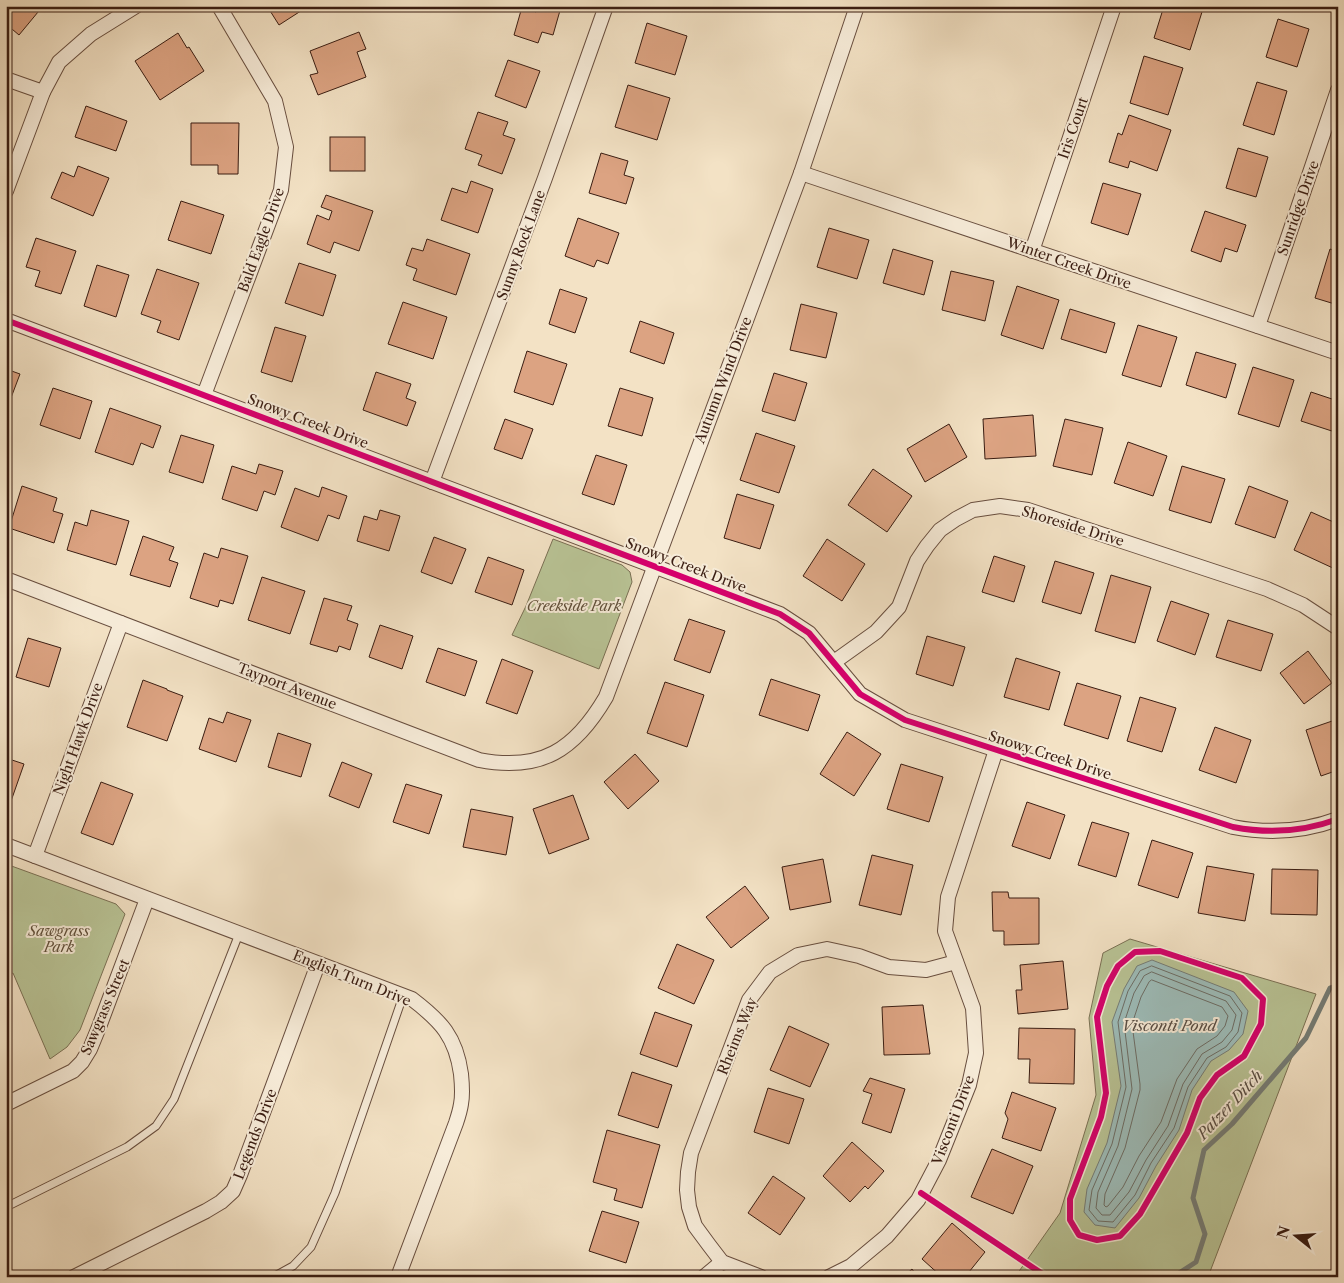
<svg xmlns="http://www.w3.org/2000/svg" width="1344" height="1283" viewBox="0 0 1344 1283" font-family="'Libre Caslon Text',serif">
<rect width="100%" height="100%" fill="#f3e2c5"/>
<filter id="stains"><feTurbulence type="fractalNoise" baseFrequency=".004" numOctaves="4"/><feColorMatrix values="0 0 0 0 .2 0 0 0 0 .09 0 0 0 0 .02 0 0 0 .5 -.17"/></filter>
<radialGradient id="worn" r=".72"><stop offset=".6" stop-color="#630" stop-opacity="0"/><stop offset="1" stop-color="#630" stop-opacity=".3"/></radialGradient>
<g fill="#b9c496" stroke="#7a7054">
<polygon points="553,539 622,565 630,572 632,582 599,669 512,635 526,606"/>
<polygon points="6,864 116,904 125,914 80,1030 67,1047 50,1059 13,973 6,976"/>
<polygon points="1130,939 1316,994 1208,1277 1015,1277 1060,1213 1096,1095 1089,1018 1103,953"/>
</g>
<polygon fill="#9dbdba" stroke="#757d77" points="1152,960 1234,992 1248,1011 1243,1034 1229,1050 1211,1061 1192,1090 1179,1130 1156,1166 1139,1198 1115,1228 1095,1225 1084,1212 1087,1189 1107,1143 1121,1086 1112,1022 1124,989 1137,966"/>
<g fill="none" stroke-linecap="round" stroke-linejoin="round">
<g stroke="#6c6d66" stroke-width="1">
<polygon points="1152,966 1230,996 1242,1013 1238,1032 1226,1047 1207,1058 1188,1087 1174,1128 1151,1163 1135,1195 1113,1222 1098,1221 1089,1210 1092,1190 1112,1144 1126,1087 1118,1022 1128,991 1140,971"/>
<polygon points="1152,972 1226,1001 1236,1015 1232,1030 1222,1042 1202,1054 1183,1084 1168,1126 1146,1160 1129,1192 1110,1215 1102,1215 1096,1208 1098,1192 1118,1146 1132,1089 1124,1023 1134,993 1144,976"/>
<polygon points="1152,980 1222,1007 1228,1016 1225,1026 1217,1036 1197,1049 1177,1079 1161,1122 1139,1156 1123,1187 1108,1206 1106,1207 1104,1205 1105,1194 1125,1148 1140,1090 1140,1084 1132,1024 1141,997 1149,982"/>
</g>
<polyline stroke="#757d77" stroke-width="5" points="1173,1277 1196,1262 1205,1234 1193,1198 1204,1150 1232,1124 1306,1038 1330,988 1338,985"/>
</g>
<g fill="#dca382" stroke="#3a1d12">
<polygon points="6,6 43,6 19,35 6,24"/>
<polygon points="267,6 306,6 307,7 279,25"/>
<polygon points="538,6 557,6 561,7 553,35 542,32 538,43 514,35 522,7 536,12"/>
<polygon points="1164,6 1183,6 1202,12 1190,50 1154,38"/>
<polygon points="1278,19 1309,29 1297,67 1266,57"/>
<polygon points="647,23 687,36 675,75 635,63"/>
<polygon points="359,32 366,49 357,52 366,77 318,95 310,75 318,73 310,51"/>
<polygon points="178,33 187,48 189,47 204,71 160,100 135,61"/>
<polygon points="1144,56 1183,68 1168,115 1130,103"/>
<polygon points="508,60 540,71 526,108 495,96"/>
<polygon points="1257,82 1287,91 1274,135 1243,125"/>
<polygon points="628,85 670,98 657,140 615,127"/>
<polygon points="86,106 127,121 116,151 75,137"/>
<polygon points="478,112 508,122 503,135 515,139 502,174 478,165 482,155 465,149"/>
<polygon points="1129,115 1171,130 1157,171 1130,161 1128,168 1109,162 1118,133 1122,135"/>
<polygon points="191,123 239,123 238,174 218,174 218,165 191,165"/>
<rect x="330" y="137" width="35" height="34"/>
<polygon points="1238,148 1268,157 1256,197 1226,188"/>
<polygon points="601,153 628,161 624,175 634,178 626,204 589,193"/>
<polygon points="78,166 109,178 93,216 51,198 62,172 74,177"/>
<polygon points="471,181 493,189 478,233 441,220 452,188 467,193"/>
<polygon points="1103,183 1141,194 1128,235 1091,223"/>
<polygon points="326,195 373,211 359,251 334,242 330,253 307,244 317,215 329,220 332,211 321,207"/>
<polygon points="181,201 224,215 211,254 168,240"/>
<polygon points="1205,211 1246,225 1237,252 1225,248 1221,262 1191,251"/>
<polygon points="578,218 619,233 608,264 597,260 594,267 565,256"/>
<polygon points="829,228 869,240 857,279 817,267"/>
<polygon points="36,238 76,251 61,294 35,286 40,271 26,267"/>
<polygon points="427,239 470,254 456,295 413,280 417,269 406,265 412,248 423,251"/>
<polygon points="893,249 933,261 924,295 883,283"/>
<polygon points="1330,249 1338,252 1338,305 1315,298"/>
<polygon points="299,263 336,275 323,316 285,303"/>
<polygon points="97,265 129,275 116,317 84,306"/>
<polygon points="157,269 199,283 179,340 157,332 161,321 141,314"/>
<polygon points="951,271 994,281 985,321 942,310"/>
<polygon points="1017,286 1059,300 1043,349 1001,335"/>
<polygon points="560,289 587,298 575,333 549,324"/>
<polygon points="403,302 447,317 433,359 388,344"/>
<polygon points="801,304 837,313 826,358 790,350"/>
<polygon points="1070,309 1115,323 1106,353 1061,339"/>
<polygon points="640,321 674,333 664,364 630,352"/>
<polygon points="1138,325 1177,337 1161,387 1122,375"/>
<polygon points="275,327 306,336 292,382 261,372"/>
<polygon points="527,351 567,364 553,405 514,392"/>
<polygon points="1196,352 1236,364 1226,398 1186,385"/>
<polygon points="1253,367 1294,380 1279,427 1238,414"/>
<polygon points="6,369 20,374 6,411"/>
<polygon points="376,372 411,384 406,398 416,402 407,426 363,410"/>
<polygon points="774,373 807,383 795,421 762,411"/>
<polygon points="53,388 92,401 80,439 40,425"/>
<polygon points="620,388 653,398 642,436 608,426"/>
<polygon points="1311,392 1338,401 1338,433 1301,421"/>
<polygon points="110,408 161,426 153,448 141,443 133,465 95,452"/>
<polygon points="1033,415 1036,456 985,459 983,419"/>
<polygon points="505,419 533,429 522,459 494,449"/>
<polygon points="1065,419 1103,428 1092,475 1053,466"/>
<polygon points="949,424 967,457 925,482 907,449"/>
<polygon points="756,433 795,446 779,493 740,480"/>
<polygon points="181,435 214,445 203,483 169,472"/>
<polygon points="1128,442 1167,456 1153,496 1114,483"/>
<polygon points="596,455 627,465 614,505 582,494"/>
<polygon points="259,464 283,471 275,495 264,491 257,511 222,499 232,466 256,474"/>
<polygon points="1182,466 1225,479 1211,523 1169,510"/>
<polygon points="873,469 912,496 887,532 848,505"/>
<polygon points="22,486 57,498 53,511 63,514 54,543 9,528"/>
<polygon points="1249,486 1288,501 1275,538 1235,524"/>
<polygon points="322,487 347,496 339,519 328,515 318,541 281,527 295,488 319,497"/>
<polygon points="737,494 774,505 760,549 724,538"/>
<polygon points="91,510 129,521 116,565 67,550 75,522 87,526"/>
<polygon points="380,510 400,516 389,551 357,541 364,516 377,520"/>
<polygon points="1311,512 1338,524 1338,564 1335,569 1294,550"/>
<polygon points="143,536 174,547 169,560 178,563 170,587 130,575"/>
<polygon points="434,537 466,549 452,584 421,572"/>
<polygon points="827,539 865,564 842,601 803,576"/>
<polygon points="221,548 248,556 233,604 220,600 218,607 190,598 204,553 218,558"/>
<polygon points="994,556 1025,566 1014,602 982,592"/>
<polygon points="488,557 524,570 512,605 475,592"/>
<polygon points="1055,561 1094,573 1081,614 1042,602"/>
<polygon points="1111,575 1151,587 1135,643 1095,631"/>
<polygon points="262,577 305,591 290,634 248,620"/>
<polygon points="324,598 352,606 347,620 358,624 350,650 339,646 337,652 310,644"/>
<polygon points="1171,601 1209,614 1195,655 1157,641"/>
<polygon points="689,619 725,631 710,673 674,660"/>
<polygon points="1228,620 1273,634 1261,671 1216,657"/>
<polygon points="380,625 413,636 402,669 369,657"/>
<polygon points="927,636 965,647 953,686 916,674"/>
<polygon points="28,638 61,648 49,687 16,677"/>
<polygon points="438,648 477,661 465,696 426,682"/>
<polygon points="1308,651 1332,683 1304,704 1280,673"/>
<polygon points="1016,658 1060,672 1049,710 1004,697"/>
<polygon points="502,659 533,671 517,714 486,703"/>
<polygon points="771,679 820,695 808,731 759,715"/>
<polygon points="143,680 167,689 167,690 183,696 167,741 127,727"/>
<polygon points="665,682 704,695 687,747 647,733"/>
<polygon points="1077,683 1121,696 1108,739 1064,725"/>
<polygon points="1140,697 1176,708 1162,752 1127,741"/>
<polygon points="227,712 251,720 236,762 199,749 209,718 223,723"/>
<polygon points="1338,719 1338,770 1321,776 1306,730"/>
<polygon points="1215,727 1251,740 1236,783 1199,770"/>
<polygon points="847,732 881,754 854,796 820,774"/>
<polygon points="278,733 311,744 301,777 268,767"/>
<polygon points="635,754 659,781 628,809 604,782"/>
<polygon points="6,758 24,764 10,804 6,803"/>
<polygon points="342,762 372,774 359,808 329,796"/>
<polygon points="901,764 943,777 929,822 887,809"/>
<polygon points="101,782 133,794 113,845 81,833"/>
<polygon points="406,784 442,795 429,834 393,822"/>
<polygon points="573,795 589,839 549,854 533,809"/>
<polygon points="1027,802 1065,815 1050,859 1012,846"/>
<polygon points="471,809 513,817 506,855 463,847"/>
<polygon points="1092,822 1129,833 1116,877 1078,865"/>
<polygon points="1152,840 1193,853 1178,898 1138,885"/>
<polygon points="872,855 913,865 901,915 859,905"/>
<polygon points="823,859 831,902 790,910 782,867"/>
<polygon points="1207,866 1254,874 1245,921 1198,913"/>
<polygon points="1272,869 1318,870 1317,915 1271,914"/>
<polygon points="745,886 769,918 731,948 706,917"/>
<polygon points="992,892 1008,892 1009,898 1039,898 1039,944 1004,945 1004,931 993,931"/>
<polygon points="677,944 714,960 694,1004 658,988"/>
<polygon points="1063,961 1068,1009 1018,1014 1016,990 1022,990 1020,965"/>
<polygon points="923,1005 930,1054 884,1055 882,1007"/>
<polygon points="655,1012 692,1025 677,1067 640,1054"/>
<polygon points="789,1026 829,1044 810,1087 770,1070"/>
<polygon points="1019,1028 1075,1029 1074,1084 1029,1083 1030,1059 1018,1059"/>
<polygon points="632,1072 672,1085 658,1128 618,1115"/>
<polygon points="870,1078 905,1089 891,1133 862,1123 872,1094 863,1091"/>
<polygon points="768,1088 804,1099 789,1144 754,1132"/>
<polygon points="1012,1092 1056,1108 1041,1151 1002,1138 1008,1119 1005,1113"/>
<polygon points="607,1130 660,1145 642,1208 614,1200 617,1189 593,1182"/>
<polygon points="852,1142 884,1171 868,1189 865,1186 850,1202 823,1176"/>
<polygon points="992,1149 1033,1166 1013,1214 971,1197"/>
<polygon points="773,1176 805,1198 780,1235 748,1213"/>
<polygon points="602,1211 639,1222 626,1263 589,1251"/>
<polygon points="952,1223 985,1252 965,1277 942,1277 922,1259"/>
<polygon points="912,1269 918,1277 903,1277"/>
</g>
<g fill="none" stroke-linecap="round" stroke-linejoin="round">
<defs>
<g id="lane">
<polyline points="6,1207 127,1147 156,1126 174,1099 239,934"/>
<polyline points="273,1277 293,1266 311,1247 335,1193 403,996"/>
</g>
<g id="street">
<polyline points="6,79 43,92"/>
<polyline points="801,173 1338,353"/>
<polyline points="6,191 43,92 59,62 91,34 136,6"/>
<polyline points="1032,251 1114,6"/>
<path d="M6 320 780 614 809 633 860 694 905 720 1233 827C1269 834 1303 832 1338 819"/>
<polyline points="1258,326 1338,90"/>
<polyline points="204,395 281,190 286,147 275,101 219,6"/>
<polyline points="432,482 545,178 606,6"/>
<path d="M6 579 479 760C541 772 575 750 606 697L801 173 857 6"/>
<polyline points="834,662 876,632 899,607 917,561 927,546 940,530 956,519 973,510 1000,506 1028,510 1267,589 1303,605 1338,628"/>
<path d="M6 845 412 999C441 1021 456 1037 461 1074 462 1084 463 1094 461 1104 460 1111 458 1117 456 1123L398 1277"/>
<polyline points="35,856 121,623"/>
<polyline points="6,1104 73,1071 82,1062 90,1049 99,1027 147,899"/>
<polyline points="74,1277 206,1211 221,1202 233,1191 240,1175 318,964"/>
<polyline points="704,1277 722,1262"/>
<polyline points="761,1277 722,1262 709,1245 695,1226 689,1207 687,1190 688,1172 691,1153 749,1000 770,972 798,955 827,949 859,956 889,967 926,970 956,962"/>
<polyline points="829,1277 851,1266 887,1236 918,1200 939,1160 969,1085 976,1053 973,1008 945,931 948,897 996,750"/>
</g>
</defs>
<use href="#lane" stroke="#684e3f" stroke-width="9"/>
<use href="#street" stroke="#684e3f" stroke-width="16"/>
<use href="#lane" stroke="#f7ecd9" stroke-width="7"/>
<use href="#street" stroke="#f7ecd9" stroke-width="14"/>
<defs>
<g id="cycleway">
<path d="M6 320 780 614 809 633 860 694 905 720 1233 827C1269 834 1303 832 1338 819"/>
<polygon points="1160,951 1242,978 1263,999 1261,1024 1244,1056 1217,1075 1200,1098 1187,1133 1140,1214 1120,1236 1097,1240 1079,1235 1070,1220 1070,1199 1101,1117 1106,1093 1097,1017 1107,986 1118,966 1135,952"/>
<polyline points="921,1193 1047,1277"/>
</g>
</defs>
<use href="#cycleway" stroke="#f7ecd9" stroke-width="9"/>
<use href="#cycleway" stroke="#d6006c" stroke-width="6"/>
</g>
<g text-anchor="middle" stroke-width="4" stroke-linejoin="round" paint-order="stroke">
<g font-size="14" fill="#3a1d12" stroke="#f7ecd9">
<text transform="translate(1073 128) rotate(-71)" y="5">Iris Court</text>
<text transform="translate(1298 208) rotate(-71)" y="5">Sunridge Drive</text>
<text transform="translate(261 240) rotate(-70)" y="5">Bald Eagle Drive</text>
<text transform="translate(521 245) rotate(-70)" y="5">Sunny Rock Lane</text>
<text transform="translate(1069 263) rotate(19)" y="5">Winter Creek Drive</text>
<text transform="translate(723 380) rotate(-69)" y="5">Autumn Wind Drive</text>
<text transform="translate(308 421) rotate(21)" y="5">Snowy Creek Drive</text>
<text transform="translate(1073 526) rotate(17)" y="5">Shoreside Drive</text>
<text transform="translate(686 565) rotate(21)" y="5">Snowy Creek Drive</text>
<text transform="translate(287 686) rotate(21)" y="5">Tayport Avenue</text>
<text transform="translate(78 739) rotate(-70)" y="5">Night Hawk Drive</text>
<text transform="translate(1050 755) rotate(18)" y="5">Snowy Creek Drive</text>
<text transform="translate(352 978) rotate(22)" y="5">English Turn Drive</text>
<text transform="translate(105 1007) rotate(-67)" y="5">Sawgrass Street</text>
<text transform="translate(737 1036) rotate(-68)" y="5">Rheims Way</text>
<text transform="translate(953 1120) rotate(-69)" y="5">Visconti Drive</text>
<text transform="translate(255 1134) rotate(-69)" y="5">Legends Drive</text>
</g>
<g font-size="14" font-style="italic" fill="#604f3a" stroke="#f7ecd9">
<text x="574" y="611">Creekside Park</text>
<text x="59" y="936">Sawgrass<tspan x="59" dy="16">Park</tspan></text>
</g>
<g font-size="15" font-style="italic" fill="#584d44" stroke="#f7ecd9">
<text x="1169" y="1031">Visconti Pond</text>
<text transform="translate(1230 1105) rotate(-47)" y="5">Patzer Ditch</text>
</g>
</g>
<rect width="1344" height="1283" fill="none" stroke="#f3e2c5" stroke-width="25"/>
<rect x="8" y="8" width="1329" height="1268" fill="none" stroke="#3a1d12" stroke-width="2.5"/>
<rect x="12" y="12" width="1319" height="1258" fill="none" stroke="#3a1d12"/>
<g transform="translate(1296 1236) rotate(287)" stroke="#f7ecd9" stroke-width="4" paint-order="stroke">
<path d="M0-4L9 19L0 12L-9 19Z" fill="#3a1d12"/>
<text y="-8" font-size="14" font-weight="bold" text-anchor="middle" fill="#3a1d12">N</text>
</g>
<rect width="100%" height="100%" filter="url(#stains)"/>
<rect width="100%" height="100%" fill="url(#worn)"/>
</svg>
